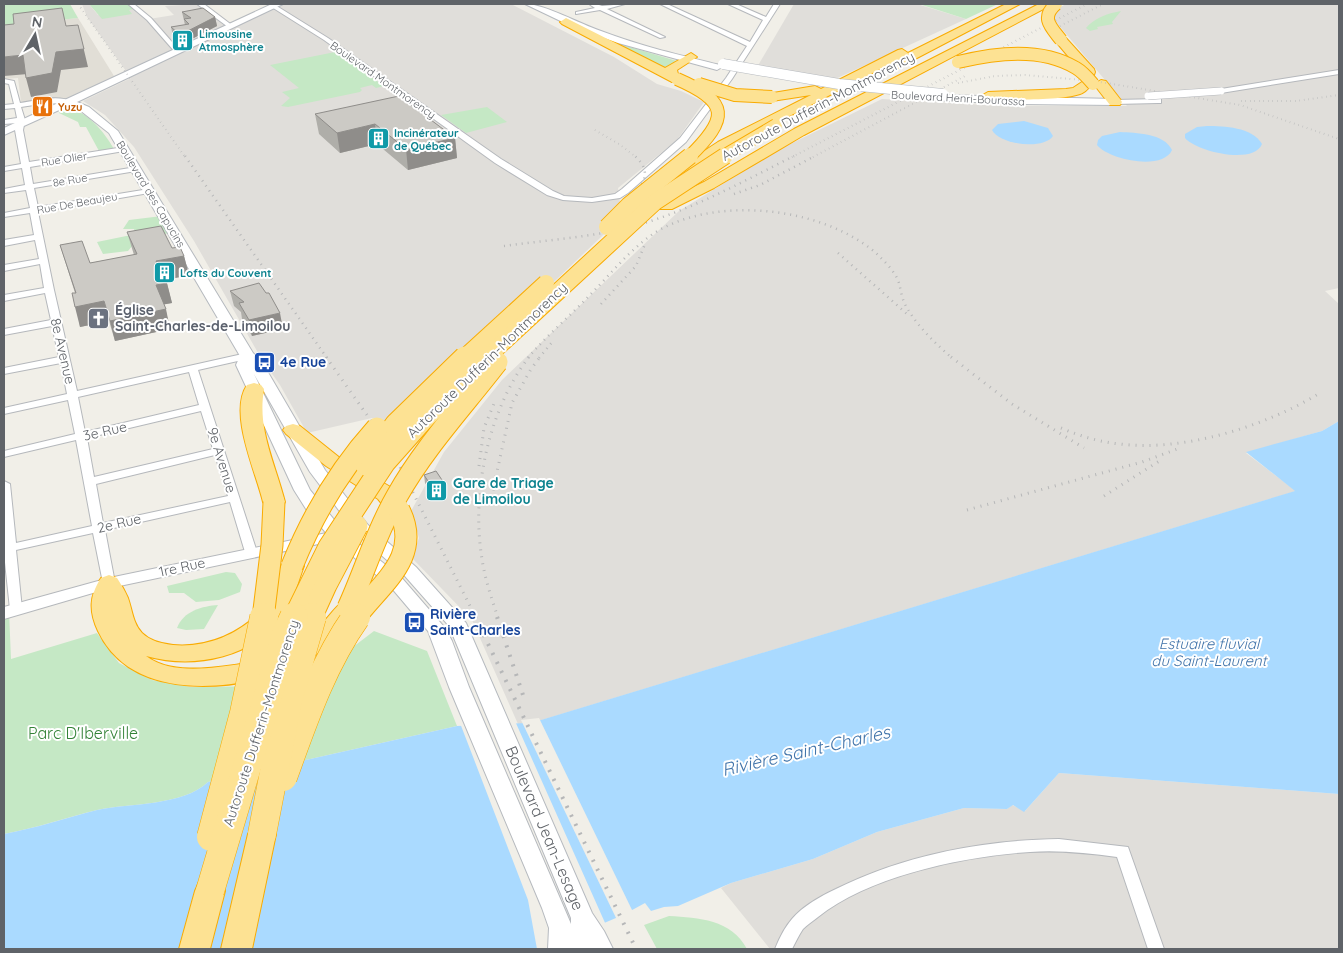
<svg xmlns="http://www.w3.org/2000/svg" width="1343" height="953" viewBox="0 0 1343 953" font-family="Quicksand,sans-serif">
<rect width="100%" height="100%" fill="#f1efe8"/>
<g fill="#e0deda">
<polygon points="82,4 89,4 98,15 137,8 149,19 174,15 165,6 200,4 230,26 282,4 511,4 614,57 657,84 681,91 704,102 677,140 618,188 622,217 513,321 396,424 372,418 307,433 280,385 261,358 194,241 134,147 105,115 83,101 131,78 87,17"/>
<polygon points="794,4 917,4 966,19 833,80 756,69"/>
<polygon points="1066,4 1339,4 1339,288 1325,291 1339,304 1339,421 1322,431 1246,453 1296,491 532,723 518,724 472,620 412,558 419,538 411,511 444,452 502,380 679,211 776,151 882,99 1001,106 1127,106 1056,22 1053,15 1057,9"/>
<polygon points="1059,773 1339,794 1339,949 770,949 721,888 731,883 813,859 877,832 964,808 1007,809 1012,805 1025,811"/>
</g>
<polygon fill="#e1ded6" points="78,18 114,76 120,74 64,100 21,102 18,78 4,79 4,26"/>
<g fill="#c5e8c5">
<polygon points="4,4 70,4 78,18 4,26"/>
<polygon points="89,4 131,4 137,8 129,10 132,14 102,19"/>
<polygon points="919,4 998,4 966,19"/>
<path d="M1121 11 1112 22 1113 24 1097 27 1098 29 1090 31 1086 28C1094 18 1109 13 1121 11Z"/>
<polygon points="603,39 677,61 668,72"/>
<polygon points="335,52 384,86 376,88 372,85 360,88 362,90 360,92 288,107 281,106 290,98 282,92 299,88 270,65"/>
<polygon points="487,107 507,122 466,133 441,115"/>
<path d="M65 109C86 108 105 133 114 149L99 151 86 127H80L78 122 59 113V111Z"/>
<polygon points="162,216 168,233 159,236 142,234 128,251 103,254 97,242 136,234 134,229 123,229 129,220"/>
<polygon points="226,572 235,573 242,584 240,592 219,600 196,602 184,593 169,593 167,586"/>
<path d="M218 605 204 629 186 630 177 628C183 611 203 606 218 605Z"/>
<path d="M9 611 11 659 97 633 119 663 152 680 191 687 266 686 332 663 374 631 427 651 457 726 208 782C183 806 130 803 97 810 65 818 36 828 4 834V613Z"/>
<path d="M669 916C699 918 731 919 747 949H657L644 925Z"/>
</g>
<g fill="#aadaff">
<path d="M1024 121 1048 128 1053 136C1044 150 1000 145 992 130L998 124Z"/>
<path d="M1207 126C1224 126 1252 127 1262 144 1254 165 1197 152 1185 138V134L1197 127Z"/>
<path d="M1120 132C1136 133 1164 133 1172 150 1163 171 1109 160 1097 145L1098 140 1102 136Z"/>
<path d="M1339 421V794L1059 773 1024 812 1013 805 1007 809 964 808 877 832 813 859 731 883 678 906 664 907 651 911 645 903 623 915 543 949H4V834C36 828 66 818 97 810 130 803 183 806 208 782L457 726 527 723 541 720 1295 491 1246 452 1322 431Z"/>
</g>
<g fill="#f1efe8">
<polygon points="539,718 633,912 617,920 521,720"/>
<polygon points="515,721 606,925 549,949 537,949 528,900 460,723"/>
</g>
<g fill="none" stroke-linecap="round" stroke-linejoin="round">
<defs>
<g id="minor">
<polygon points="128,4 134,4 151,18 179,50 179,52 175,52 147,20"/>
<polygon points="197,4 204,4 233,26 228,27"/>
<polygon points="589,4 596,4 602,6 625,4 607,9 665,37 660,38 600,10 576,14 576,12 595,8"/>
<polygon points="660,4 667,4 750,42 763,20 728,4 736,4 766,17 774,4 780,4 732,79 686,142 628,193 620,198 592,202 563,200 547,195 495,163 324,40 270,6 275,5 328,38 501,159 553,191 564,196 592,198 615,194 622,189 680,138 726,78 747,46"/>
<polygon points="1339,70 1339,74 1221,93 1218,91 1221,89"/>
<path d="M4 79 14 81 20 103C35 101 59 94 72 102L68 104 47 103 21 107 25 120 23 130 29 162 124 147 128 149 124 151 30 167 33 184 136 167 140 169 136 171 34 188 38 207 149 189 153 191 149 193 38 212 54 290 77 391 247 353 252 356 251 358 198 370 257 552 255 555 251 556 245 552 230 502 105 530 115 583 109 587 103 583 93 533 16 550 22 609 20 612H12L10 609 4 553V481L10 484 16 543 92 526 76 440 4 457V451L75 434 68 400 4 414V408L67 394 61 363 4 374V368L59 357 52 326 4 335V329L51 320 45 293 4 301V295L44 288 40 264 4 271V265L39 259 35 240 4 246V240L34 235 30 213 4 217V213L30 208 26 190 4 193V189L25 185 22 168 4 171V167L21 164 15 130 17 123 4 124V120L17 118 15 108 4 109V105L14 104 9 84 4 83ZM189 372 199 405 85 432 78 397ZM201 411 213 449 94 477 87 438ZM215 455 228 496 103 523 96 484Z"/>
<polygon points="1161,99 1161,103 1158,103 1115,104 1111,102 1115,100"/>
<path d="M1059 839 1128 847 1164 949H1148L1117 857C1088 853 1059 850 1030 852 964 856 869 876 818 917 813 921 807 925 803 929 799 935 795 943 792 949H775C779 939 785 927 792 919 803 906 821 896 836 889 904 855 983 840 1059 839Z"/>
</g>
<polygon id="tertiary" points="341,530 347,532 349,535 347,538 110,588 4,619 4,607 109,578"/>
<g id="secondary">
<path d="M272 4H283L77 102 89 107 118 131 253 353 262 362 325 470 368 525 416 567 466 623 592 913 604 931 613 949H548L549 928 542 908 449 687 428 631 389 585 332 540 306 509 294 490 236 365 240 356 109 133 81 111 68 106 4 135V128ZM254 374 310 472 356 533 404 575 449 626 571 918V924L469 687 452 641 445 628 401 577 344 532 310 490Z"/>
<path d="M525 4C545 4 580 24 601 31 640 46 680 55 720 65L722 67 717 70 618 43 571 26Z"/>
<polygon points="933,95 1115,99 1120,102 1115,105 1020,104 929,100 929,96"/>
</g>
<g id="motorway">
<polygon points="1006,4 1020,4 894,70 890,71 884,67 728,148 676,181 666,181 663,178 718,142 811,95 772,101 765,97 767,94 815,86 821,89 898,50 902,49 908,53"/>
<polygon points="1039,4 1053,4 804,135 714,188 672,209 660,209 658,206 660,203 704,182 794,129"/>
<polygon points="566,18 665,68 691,53 697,57 677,70 678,74 683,79 682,82 672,82 562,24 560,22"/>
<polygon points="1061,36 1065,37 1094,69 1095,72 1094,75 1084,75 1057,43 1055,40"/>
<path d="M1085 80 1092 84C1089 88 1084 93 1080 94 1060 101 1011 99 988 100L981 96 988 92 1066 89 1073 88Z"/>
<polygon points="1101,80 1106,81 1120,99 1122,102 1120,105 1110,105 1096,87 1094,84"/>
<path d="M254 383 261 385 264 389C257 431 275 462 285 502L282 507 274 509 266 507 263 502C256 472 228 413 247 385Z"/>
<polygon points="293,424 300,426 340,458 394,489 410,510 407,515 399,517 391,515 378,499 326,466 286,434 283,430 286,426"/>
<path d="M292 559 300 561 304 566C298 582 294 598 285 613 256 657 195 670 146 656 171 675 212 668 241 664 253 663 263 659 275 663L279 669 275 675C216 692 129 697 98 631 89 612 89 596 101 578L109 575 117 578C121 584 125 591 128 598 132 609 133 624 142 633 150 641 163 644 173 645 208 648 243 633 265 606 275 593 275 575 284 561Z"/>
<path d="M348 600 356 602 360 608C350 624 320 658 301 662 297 663 293 661 289 660L286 654C294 640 311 634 322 623 332 615 335 604 348 600Z"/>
<polygon points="262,823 272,826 276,834 252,949 221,949 248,834 252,826"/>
<polygon points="210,879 221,882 225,891 210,949 179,949 195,891 199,882"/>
</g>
</defs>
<use href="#minor" stroke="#b5b8bc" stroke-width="2"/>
<use href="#tertiary" stroke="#b5b8bc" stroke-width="2"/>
<use href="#secondary" stroke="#b6babf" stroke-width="2"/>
<use href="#motorway" stroke="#f9ab00" stroke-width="2"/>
<use href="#minor" fill="#fff" fill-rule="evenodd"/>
<use href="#tertiary" fill="#fff" fill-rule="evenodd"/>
<use href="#secondary" fill="#fff" fill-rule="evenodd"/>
<use href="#motorway" fill="#fde293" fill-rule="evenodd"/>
<g stroke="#b6b7b8" stroke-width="2" stroke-dasharray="0.5 4" stroke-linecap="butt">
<polyline points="78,4 185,157"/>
<polyline points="1060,26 1103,4"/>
<polyline points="958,83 995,76 1025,75 1094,81 1240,105 1339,139"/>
<polyline points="1241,101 1296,101 1339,95"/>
<polyline points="595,130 619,144 636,157"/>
<polyline points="792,157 1087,4"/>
<polyline points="813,157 965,76"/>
</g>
<g stroke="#b6b7b8" stroke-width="2.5" stroke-dasharray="1 5" stroke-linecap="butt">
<polyline points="185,156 327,358"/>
<polyline points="734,194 760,185 815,156"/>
<path d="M626 202C641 188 655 174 635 156"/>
<path d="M504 246C540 241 578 238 614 231 679 217 736 185 794 156"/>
<polyline points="838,253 907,314"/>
<polyline points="601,304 636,266 645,244"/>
<path d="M528 358C546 336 569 317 589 296 611 274 633 245 661 229 723 196 823 208 876 253 885 262 895 271 899 283 901 291 902 300 907 308 918 327 936 344 952 358"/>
<polyline points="539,358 553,341"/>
</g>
<g stroke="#b6b7b8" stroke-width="3" stroke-dasharray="1 6" stroke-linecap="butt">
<polyline points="326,357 391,449 476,618"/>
<polyline points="951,357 1012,404 1084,448"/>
<path d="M1061 428C1080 436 1099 442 1120 444 1184 452 1266 426 1320 393"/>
<polyline points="479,466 484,428 495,401"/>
<polyline points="1104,496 1161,460"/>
<polyline points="490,504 512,403 531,369 540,357"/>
<polyline points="967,510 1142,462 1180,448"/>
<path d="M498 618C492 599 485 580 482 559 471 493 488 410 529 357"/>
</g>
<g stroke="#b6b7b8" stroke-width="4" stroke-dasharray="2 8" stroke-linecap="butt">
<polyline points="475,617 636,949"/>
<polyline points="497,617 525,701"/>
</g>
<defs>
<polyline id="minor-bridge" points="1148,96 1221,91"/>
<polyline id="secondary-bridge" points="723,64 839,84 943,94"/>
<g id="motorway-bridge-far3">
<path d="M1056 4C1040 18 1051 27 1061 40"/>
<path d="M958 62C996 53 1041 47 1076 68 1083 72 1088 78 1093 84"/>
<path d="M677 79C730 102 729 118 689 157"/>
<polyline points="699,84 735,95 772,97"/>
<polyline points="722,157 776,125"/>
</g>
<g id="motorway-bridge-far2">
<polyline points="607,227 629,205 690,156"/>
<polyline points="464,358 546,283"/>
<polyline points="486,358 655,202 725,156"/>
</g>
<g id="motorway-bridge-far1">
<polyline points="366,465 396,424 465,357"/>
<path d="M292 566C313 514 340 469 377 428"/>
<path d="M348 608C365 571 376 532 397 496 424 448 463 406 497 362"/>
<polyline points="263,618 272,545 274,502"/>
<polyline points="294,618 329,547 385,462 425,417 487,357"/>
<polyline points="311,618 326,585 357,526"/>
<path d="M355 618C380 584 423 557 399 510"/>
</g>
<g id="motorway-bridge">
<path d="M283 777C303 722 322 665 356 617"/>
<polyline points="262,834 288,700 312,617"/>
<polyline points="211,837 244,713 264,617"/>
<polyline points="210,891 287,632 294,617"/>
</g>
</defs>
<use href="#minor-bridge" stroke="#b5b8bc" stroke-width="8" stroke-linecap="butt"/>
<use href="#secondary-bridge" stroke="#b6babf" stroke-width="11" stroke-linecap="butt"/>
<use href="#motorway-bridge-far3" stroke="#f9ab00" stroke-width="14" stroke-linecap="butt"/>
<use href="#motorway-bridge-far2" stroke="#f9ab00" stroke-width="18" stroke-linecap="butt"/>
<use href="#motorway-bridge-far1" stroke="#f9ab00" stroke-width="23" stroke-linecap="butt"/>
<use href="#motorway-bridge" stroke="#f9ab00" stroke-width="29" stroke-linecap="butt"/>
<use href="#minor-bridge" stroke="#fff" stroke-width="7"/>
<use href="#secondary-bridge" stroke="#fff" stroke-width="10"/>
<use href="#motorway-bridge-far3" stroke="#fde293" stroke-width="12"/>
<use href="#motorway-bridge-far2" stroke="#fde293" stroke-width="16"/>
<use href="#motorway-bridge-far1" stroke="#fde293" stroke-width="21"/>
<use href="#motorway-bridge" stroke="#fde293" stroke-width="28"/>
</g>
<g fill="#afaea9">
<polygon points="182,12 215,17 217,26 182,44 173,36 171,27 185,25"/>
<polygon points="315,114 455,138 457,158 408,170 377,144 340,153 319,134"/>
<polygon points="127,232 172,248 184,256 189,275 166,280 172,303 164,304 170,329 115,341 109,321 80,327 75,293 60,245 90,263 134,255"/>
<polygon points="230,291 283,329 252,336 242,319 241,312 234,306"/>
<polygon points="424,475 446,486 447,495 435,499 425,483"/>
</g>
<g fill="#8f8d8a">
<polygon points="215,17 217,26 182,44 180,35"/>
<polygon points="78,25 88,67 61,70 57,92 31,97 26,78 56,52"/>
<polygon points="23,55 28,74 4,76 4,57"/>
<polygon points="375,124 377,144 340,153 337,133"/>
<polygon points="455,138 457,158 408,170 406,149"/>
<polygon points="184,256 189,275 161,281 156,261"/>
<polygon points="167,283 172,303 161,305 156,285"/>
<polygon points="104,301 109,321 80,327 75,307"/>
<polygon points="166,309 170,329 115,341 110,321"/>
<polygon points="280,313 283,329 252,336 249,320"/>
<polygon points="446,486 447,495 435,499 434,490"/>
</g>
<g fill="#cccac5" stroke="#8f8d8a">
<polygon points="62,8 66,26 78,25 84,49 56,52 52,73 26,78 23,55 4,57 4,25 14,24 13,14"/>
<polygon points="203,8 215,17 180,35 171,27 189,24 184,19 191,18 182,12"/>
<polygon points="399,96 455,138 406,149 375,124 337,133 315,114"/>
<polygon points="161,226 172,248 180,247 184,256 156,261 167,283 156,285 166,309 110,321 104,301 75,307 72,293 76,293 60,245 82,241 90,263 137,254 127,232"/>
<polygon points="259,283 266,293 269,293 280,313 249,320 239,303 244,302 230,291"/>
<polygon points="436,471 446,486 434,490 424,475"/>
</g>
<defs>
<symbol id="building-square" viewBox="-11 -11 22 22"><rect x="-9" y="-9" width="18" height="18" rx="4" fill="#0f9aa8" stroke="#fff"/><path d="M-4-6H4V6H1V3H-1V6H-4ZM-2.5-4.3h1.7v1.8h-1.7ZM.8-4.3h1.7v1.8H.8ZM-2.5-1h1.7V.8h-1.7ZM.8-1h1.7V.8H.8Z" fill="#fff"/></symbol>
<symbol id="restaurant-square" viewBox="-11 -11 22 22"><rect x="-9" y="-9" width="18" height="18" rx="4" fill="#e8710a" stroke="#fff"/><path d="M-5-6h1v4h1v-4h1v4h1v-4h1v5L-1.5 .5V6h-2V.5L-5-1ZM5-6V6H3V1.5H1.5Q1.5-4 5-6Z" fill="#fff"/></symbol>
<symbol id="church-square" viewBox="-11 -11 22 22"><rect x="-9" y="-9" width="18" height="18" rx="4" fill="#6b7280" stroke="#fff"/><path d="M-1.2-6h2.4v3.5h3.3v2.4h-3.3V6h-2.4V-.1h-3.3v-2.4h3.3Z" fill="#fff"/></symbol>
<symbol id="bus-square" viewBox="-11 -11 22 22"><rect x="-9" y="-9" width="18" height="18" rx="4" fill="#1a4fb4" stroke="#fff"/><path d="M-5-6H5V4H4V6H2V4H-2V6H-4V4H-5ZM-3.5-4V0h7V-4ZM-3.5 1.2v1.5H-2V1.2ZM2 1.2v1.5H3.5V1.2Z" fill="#fff"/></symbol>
</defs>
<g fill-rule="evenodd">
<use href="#building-square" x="170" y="28" width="25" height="25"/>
<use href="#restaurant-square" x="30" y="94" width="25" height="25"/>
<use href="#building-square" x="366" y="126" width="25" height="25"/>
<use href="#building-square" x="152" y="260" width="25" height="25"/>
<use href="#church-square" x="86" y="306" width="25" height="25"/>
<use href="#bus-square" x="252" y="350" width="25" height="25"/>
<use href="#building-square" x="424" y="478" width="25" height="25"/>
<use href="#bus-square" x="402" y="610" width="25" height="25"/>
</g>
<g text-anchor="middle" stroke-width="4" stroke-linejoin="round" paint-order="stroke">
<g font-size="11" font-weight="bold" fill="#0d838f" stroke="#fff" text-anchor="start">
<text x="199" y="38">Limousine<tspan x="199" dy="13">Atmosphère</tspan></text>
<text x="394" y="137">Incinérateur<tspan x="394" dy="13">de Québec</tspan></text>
<text x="180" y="277">Lofts du Couvent</text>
</g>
<g font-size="11" fill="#5f6368" stroke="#fff">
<text transform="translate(383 80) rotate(35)" y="4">Boulevard Montmorency</text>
<text transform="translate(958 98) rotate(3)" y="4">Boulevard Henri-Bourassa</text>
<text transform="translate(64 159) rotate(-9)" y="4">Rue Olier</text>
<text transform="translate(70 180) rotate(-9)" y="4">8e Rue</text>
<text transform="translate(151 194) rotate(59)" y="4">Boulevard des Capucins</text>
<text transform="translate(77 203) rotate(-10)" y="4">Rue De Beaujeu</text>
</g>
<g font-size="11" font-weight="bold" fill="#c56008" stroke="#fff" text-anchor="start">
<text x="58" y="111">Yuzu</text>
</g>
<g font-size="14" fill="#5f6368" stroke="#fff">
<text transform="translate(818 106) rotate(-28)" y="5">Autoroute Dufferin-Montmorency</text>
<text transform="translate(63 351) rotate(77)" y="5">8e Avenue</text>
<text transform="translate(487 360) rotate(-44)" y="5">Autoroute Dufferin-Montmorency</text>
<text transform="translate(105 431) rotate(-13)" y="5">3e Rue</text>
<text transform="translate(222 460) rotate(73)" y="5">9e Avenue</text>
<text transform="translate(119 523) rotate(-13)" y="5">2e Rue</text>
<text transform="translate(182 567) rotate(-12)" y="5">1re Rue</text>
<text transform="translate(261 723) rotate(-72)" y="5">Autoroute Dufferin-Montmorency</text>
</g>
<g font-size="14" font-weight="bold" fill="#5b616d" stroke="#fff" text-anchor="start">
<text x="115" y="315">Église<tspan x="115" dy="16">Saint-Charles-de-Limoilou</tspan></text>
</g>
<g font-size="14" font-weight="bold" fill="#164399" stroke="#fff" text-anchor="start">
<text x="280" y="367">4e Rue</text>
<text x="430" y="619">Rivière<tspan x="430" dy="16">Saint-Charles</tspan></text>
</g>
<g font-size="14" font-weight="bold" fill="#0d838f" stroke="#fff" text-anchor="start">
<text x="453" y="488">Gare de Triage<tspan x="453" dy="16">de Limoilou</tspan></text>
</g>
<g font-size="15" font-style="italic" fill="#4174aa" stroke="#fff">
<text x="1209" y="649">Estuaire fluvial<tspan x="1209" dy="17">du Saint-Laurent</tspan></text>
</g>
<g font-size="16" fill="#348238" stroke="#fff">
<text x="83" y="739">Parc D'Iberville</text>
</g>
<g font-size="16" fill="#5f6368" stroke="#fff">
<text transform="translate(545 828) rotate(67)" y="6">Boulevard Jean-Lesage</text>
</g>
<g font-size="18" font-style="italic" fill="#4174aa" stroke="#fff">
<text transform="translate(806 751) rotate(-13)" y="6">Rivière Saint-Charles</text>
</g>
</g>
<rect width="1343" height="953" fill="none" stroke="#5f6368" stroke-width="10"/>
<g transform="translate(35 35) rotate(9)" stroke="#ffffff" stroke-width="4" paint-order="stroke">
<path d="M0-4L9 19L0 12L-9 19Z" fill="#5f6368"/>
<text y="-8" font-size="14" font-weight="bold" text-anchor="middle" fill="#5f6368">N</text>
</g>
</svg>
